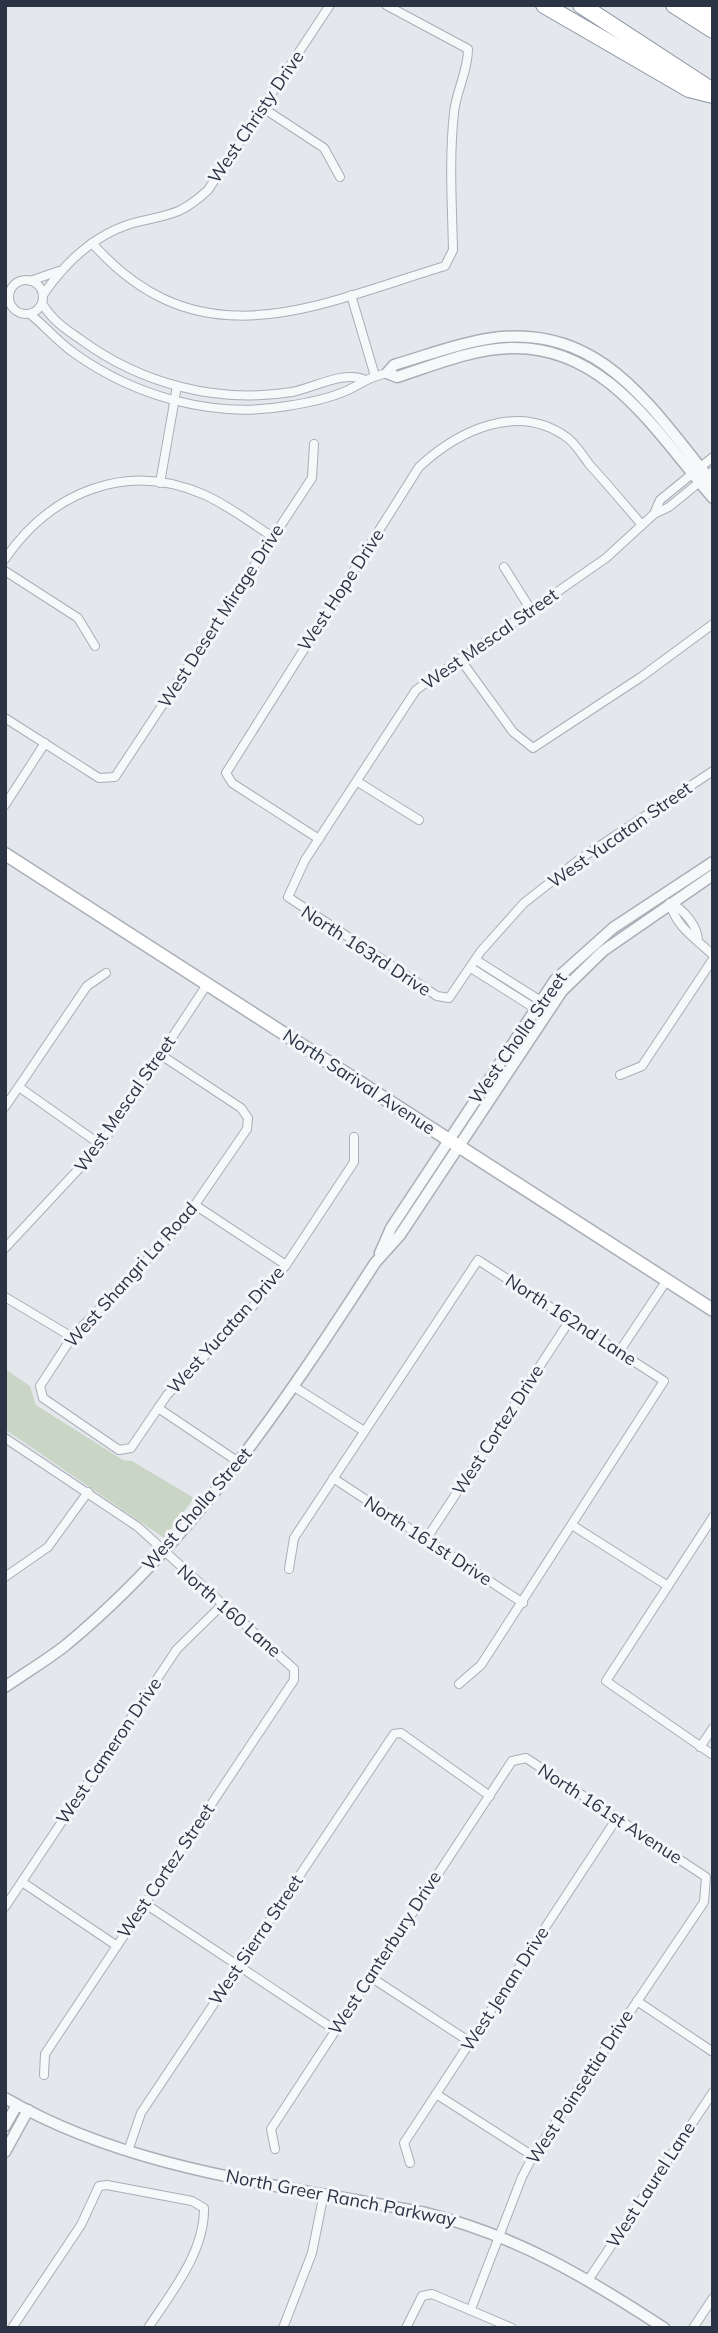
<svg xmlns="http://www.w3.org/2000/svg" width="718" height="2333" viewBox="0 0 718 2333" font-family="Mulish,sans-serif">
<rect width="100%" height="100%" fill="#e4e7ec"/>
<polygon fill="#c9d6c5" points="5,1369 30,1386 36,1405 123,1460 132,1461 194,1498 164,1538 6,1430"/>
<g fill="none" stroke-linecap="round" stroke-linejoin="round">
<defs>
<g id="minor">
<polyline points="263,108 324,148 340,177"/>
<path d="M92 243C200 365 316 305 445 266L453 250C452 204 449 158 454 113 456 91 468 72 468 49L386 5"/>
<circle cx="26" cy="297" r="17"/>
<polyline points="30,281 59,271"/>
<path d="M43 295C64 264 93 236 130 224 166 214 178 218 208 190L330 5"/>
<polyline points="351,295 375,376"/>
<path d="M42 303C51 319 65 329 80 339 141 384 217 404 292 392 313 388 343 371 363 379"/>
<path d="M30 314C45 326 58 342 74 353 134 396 213 419 287 406 307 403 336 397 354 387 367 380 371 377 387 373"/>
<polyline points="713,471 669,507 654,514 606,558 416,690 305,860 288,897 437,996 449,998 481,951 524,903 580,859 713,771"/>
<polyline points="160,483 177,386"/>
<polyline points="654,514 660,500 713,457"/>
<path d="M5 559C51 492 127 460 205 495 229 506 251 523 273 537"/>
<polyline points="504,567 531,610"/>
<polyline points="5,571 78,618 95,646"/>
<polyline points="460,659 513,732 533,748 641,677 713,624"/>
<polyline points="5,718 99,778 115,777 312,478 314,444"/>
<polyline points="358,782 419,820"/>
<polyline points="5,805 45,743"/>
<path d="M319 839 232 783 226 773 419 467C459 430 519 401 569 439 577 446 583 456 589 464 607 484 625 505 642 525"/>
<path d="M670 903C676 927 695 938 713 955"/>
<path d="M671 904C684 909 698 927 698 941"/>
<polyline points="476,960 544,1003"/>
<polyline points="471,968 539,1011"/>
<polyline points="161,1055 241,1108 248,1118 247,1129 181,1225 72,1337 40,1386 43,1398 119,1450 131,1448 167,1395 254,1305 286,1265 354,1162 354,1137"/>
<polyline points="620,1075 642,1066 713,959"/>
<polyline points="19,1087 101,1145"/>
<polyline points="5,1107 87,986 106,973"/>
<polyline points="195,1205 286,1265"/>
<polyline points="5,1248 101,1145 208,983"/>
<polyline points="5,1297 72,1337"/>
<polyline points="619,1352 667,1280"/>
<polyline points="293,1386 364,1431"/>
<polyline points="158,1408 240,1463"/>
<polyline points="5,1438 138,1527 294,1669 294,1680 45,2054 44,2075"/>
<polyline points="333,1478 523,1603"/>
<polyline points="713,1517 606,1681 713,1755"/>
<polyline points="572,1525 668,1586"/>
<polyline points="425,1541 570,1320"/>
<polyline points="289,1569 294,1538 478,1260 664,1381 481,1665 459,1684"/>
<polyline points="5,1577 48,1547 88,1492"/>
<polyline points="700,1747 713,1728"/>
<polyline points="22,1882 117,1946"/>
<polyline points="144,1903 335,2030"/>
<polyline points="5,1907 177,1649 223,1604"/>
<polyline points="369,1976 470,2042"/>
<polyline points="637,2001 713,2052"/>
<polyline points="436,2094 533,2156"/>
<polyline points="275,2149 271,2129 512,1761 526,1758 706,1877 704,1902 533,2156 522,2177 471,2309"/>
<polyline points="128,2151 141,2113 394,1734 401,1733 490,1796"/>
<polyline points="410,2163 404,2143 617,1818"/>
<polyline points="589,2279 713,2092"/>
<path d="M12 2328 81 2225 99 2186 107 2185 192 2201 204 2208C205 2252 171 2293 148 2328"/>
<polyline points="283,2328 312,2253 324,2193"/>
<polyline points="406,2328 422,2296 432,2294 512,2328"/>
<polyline points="693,2328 713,2298"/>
</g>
<g id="tertiary">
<path d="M713 483C651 408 600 320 487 339 456 344 425 356 394 365L387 373 397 377C434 365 472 349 511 348 606 345 658 435 713 498"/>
<polyline points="380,1253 391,1228 555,980 613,928 713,862"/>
<path d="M5 1687C25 1673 47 1660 66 1645 194 1539 286 1401 375 1263L400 1235 562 991 603 951 713 875"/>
<path d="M5 2098C132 2172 285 2185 426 2213 517 2236 586 2277 664 2328"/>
<polyline points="5,2126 17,2105"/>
<polyline points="5,2152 28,2110"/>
</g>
<polyline id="secondary" points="5,854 713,1310"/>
<g id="motorway">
<polyline points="544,5 689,89 713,95"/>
<polyline points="581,5 708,88"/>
<polyline points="674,5 713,30"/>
<polyline points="698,5 713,16"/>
</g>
</defs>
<use href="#minor" stroke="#a9aeb7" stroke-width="10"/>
<use href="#tertiary" stroke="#a9aeb7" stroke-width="13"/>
<use href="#secondary" stroke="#a9aeb7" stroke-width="15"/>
<use href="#motorway" stroke="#8b94a3" stroke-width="18"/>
<use href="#minor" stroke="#f7f8fa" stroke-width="8"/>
<use href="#tertiary" stroke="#f7f8fa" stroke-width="10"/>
<use href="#secondary" stroke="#fff" stroke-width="12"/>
<use href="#motorway" stroke="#fff" stroke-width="16"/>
</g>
<g text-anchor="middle" stroke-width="6" stroke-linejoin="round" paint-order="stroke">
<g font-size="18" fill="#2b3445" stroke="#f4f6f9">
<text transform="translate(256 117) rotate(-56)" y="6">West Christy Drive</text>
<text transform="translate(341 590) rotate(-57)" y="6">West Hope Drive</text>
<text transform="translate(221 616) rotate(-57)" y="6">West Desert Mirage Drive</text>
<text transform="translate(490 639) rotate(-35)" y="6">West Mescal Street</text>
<text transform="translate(620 835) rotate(-35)" y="6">West Yucatan Street</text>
<text transform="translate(366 951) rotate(33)" y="6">North 163rd Drive</text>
<text transform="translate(518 1038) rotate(-55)" y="6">West Cholla Street</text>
<text transform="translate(359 1082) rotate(33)" y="6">North Sarival Avenue</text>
<text transform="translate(125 1104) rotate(-55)" y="6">West Mescal Street</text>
<text transform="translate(131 1275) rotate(-48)" y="6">West Shangri La Road</text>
<text transform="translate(571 1320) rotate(33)" y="6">North 162nd Lane</text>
<text transform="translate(226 1330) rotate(-48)" y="6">West Yucatan Drive</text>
<text transform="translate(498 1430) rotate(-57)" y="6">West Cortez Drive</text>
<text transform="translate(197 1509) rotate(-49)" y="6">West Cholla Street</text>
<text transform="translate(428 1541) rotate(33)" y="6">North 161st Drive</text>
<text transform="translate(229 1611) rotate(41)" y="6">North 160 Lane</text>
<text transform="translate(109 1751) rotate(-56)" y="6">West Cameron Drive</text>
<text transform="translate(610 1814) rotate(33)" y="6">North 161st Avenue</text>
<text transform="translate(166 1871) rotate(-56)" y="6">West Cortez Street</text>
<text transform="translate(256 1940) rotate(-56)" y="6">West Sierra Street</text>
<text transform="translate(385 1953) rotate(-57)" y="6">West Canterbury Drive</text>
<text transform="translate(505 1989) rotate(-57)" y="6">West Jenan Drive</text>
<text transform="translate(580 2087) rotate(-57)" y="6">West Poinsettia Drive</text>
<text transform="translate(651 2185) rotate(-57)" y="6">West Laurel Lane</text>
<text transform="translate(341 2198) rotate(11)" y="6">North Greer Ranch Parkway</text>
</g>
</g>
<rect width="718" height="2333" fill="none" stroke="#2b3445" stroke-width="14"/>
</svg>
